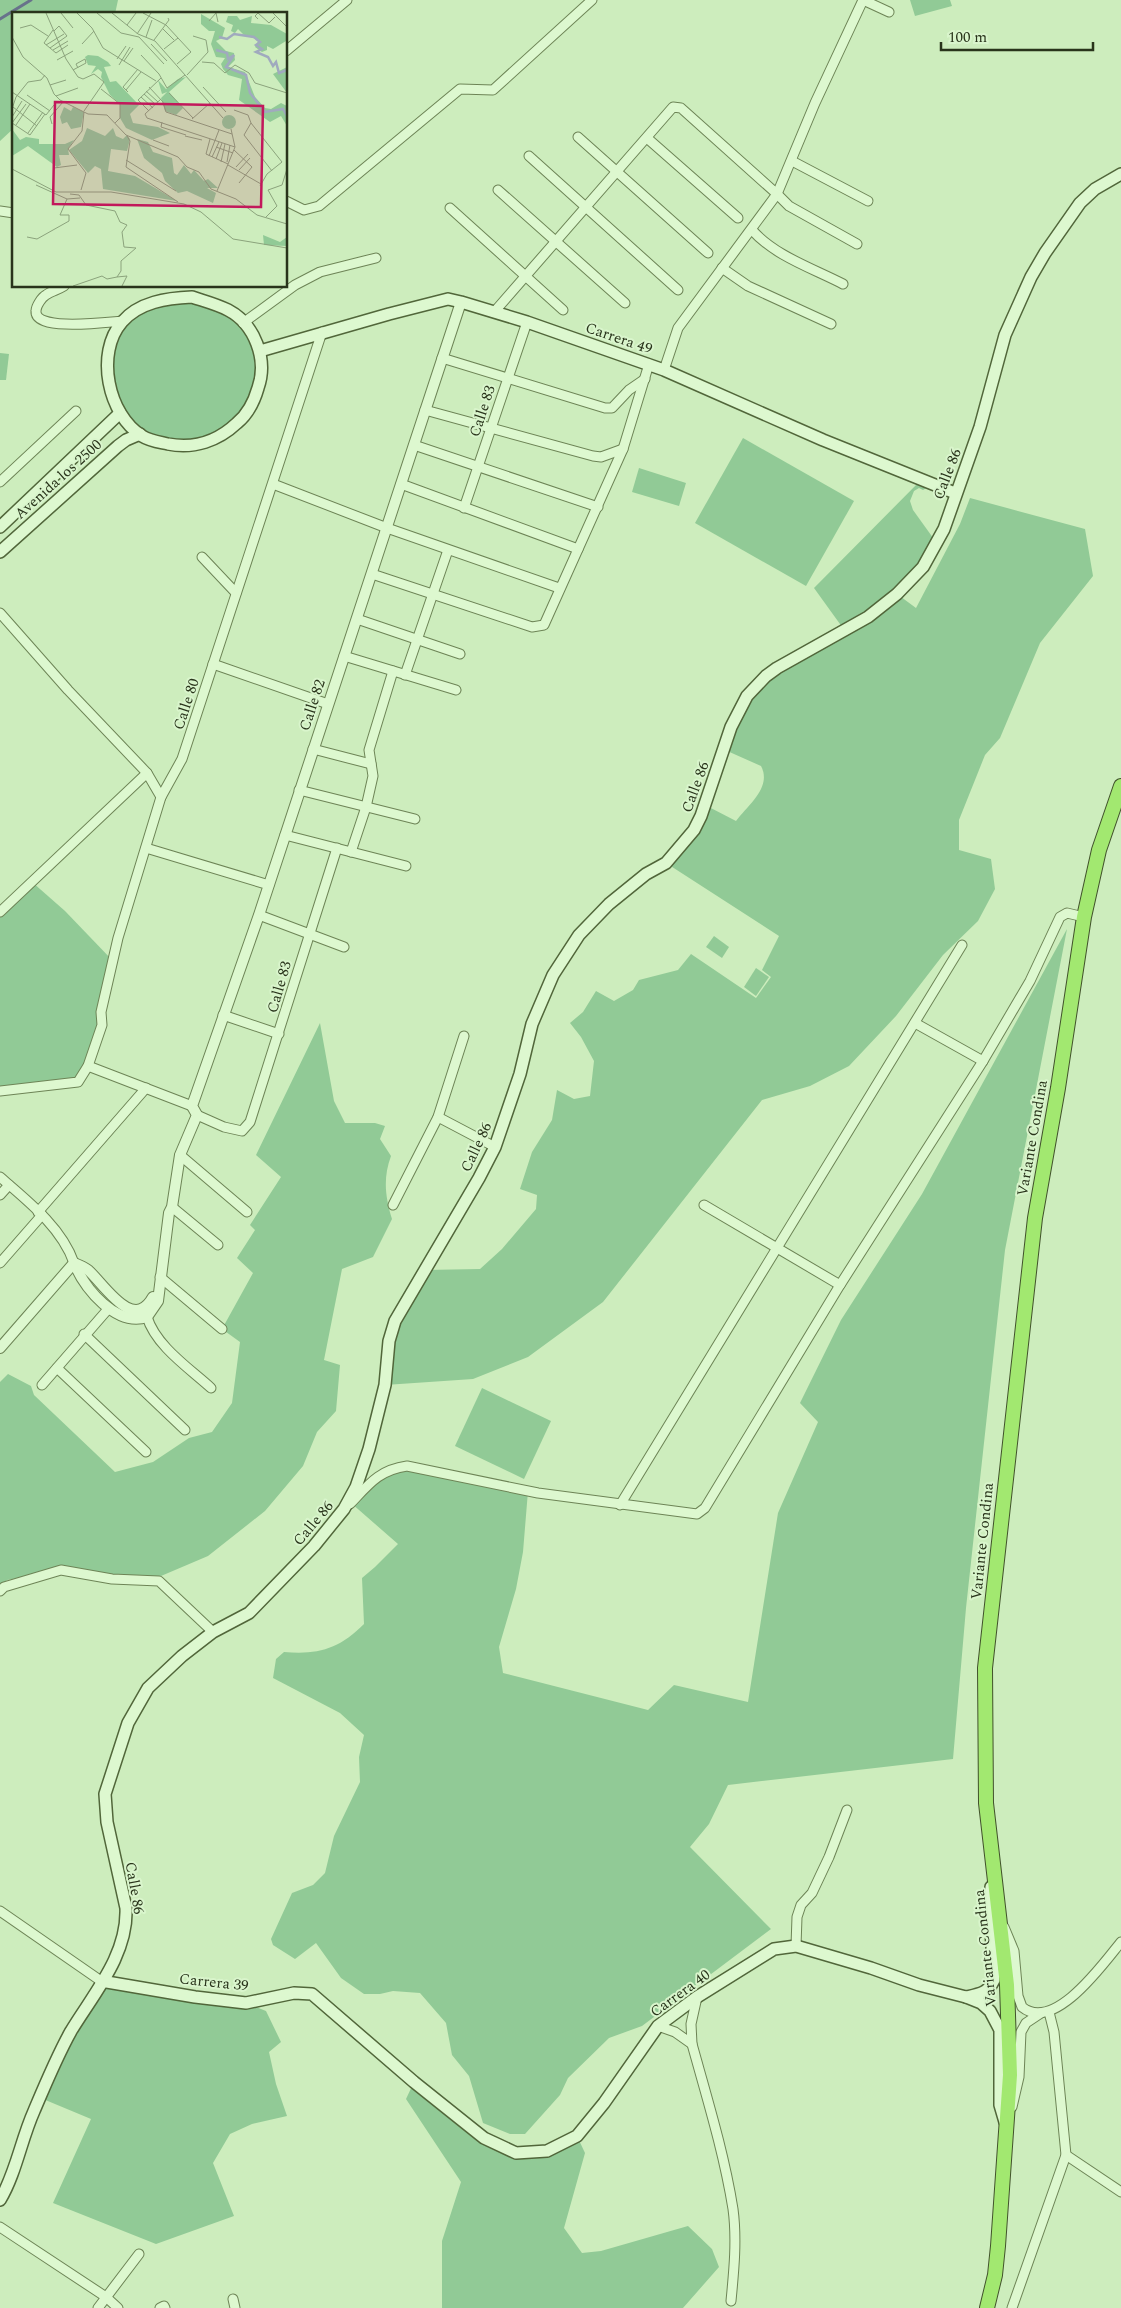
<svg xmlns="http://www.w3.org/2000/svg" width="1121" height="2308" viewBox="0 0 1121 2308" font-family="Spectral,serif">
<rect width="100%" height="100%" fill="#cdedbd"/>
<g fill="#91ca96">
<polygon points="0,0 118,0 115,14 14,14 14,128 0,141"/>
<polygon points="910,0 950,0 952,6 915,16"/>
<polygon points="171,298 230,311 260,351 248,412 202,444 142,436 111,389 107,372 123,321"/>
<polygon points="0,353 9,354 6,380 0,380"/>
<polygon points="743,438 854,501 806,586 695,523"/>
<polygon points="639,468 686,483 679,506 632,492"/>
<path d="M921 480 931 485 923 490 919 488 914 491 910 501 913 510 936 542 897 594 916 608 960 524 970 498 1085 529 1093 576 1040 643 1000 738 985 755 959 820V850L991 859 995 889 978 921 943 955 896 1016 849 1066 810 1086 762 1100 603 1302 528 1357 473 1379 385 1385 395 1321 425 1270 480 1269 502 1249 536 1209 537 1195 520 1189 532 1152 552 1120 557 1090 574 1099 590 1096 594 1061 581 1037 570 1023 583 1012 596 991 614 1001 633 990 639 980 678 970 691 954 756 998 771 977 762 970 779 936 666 863 705 805 736 821C749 804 772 787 761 766L725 750 754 688 845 631 814 588Z"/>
<polygon points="32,882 65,911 113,961 102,1025 78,1082 0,1087 0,912"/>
<path d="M1067 929 1005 1250 966 1608 953 1759 728 1785 709 1824 690 1847 771 1929 642 2026 609 2038 568 2078 560 2095 525 2134H510L483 2123 469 2076 452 2055 446 2023 420 1993 393 1991 380 1994H364L341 1978 316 1943 295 1959 273 1945 271 1939 292 1893 313 1885 325 1873 334 1836 360 1782 359 1757 364 1735 340 1713 273 1678 276 1659 284 1652C318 1655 339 1649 364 1624L362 1578 375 1567 398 1544 351 1503 396 1468 528 1491 523 1552 516 1589 499 1647 503 1673 648 1710 674 1685 748 1702 778 1513 818 1422 800 1403 841 1320 922 1194Z"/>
<polygon points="714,936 729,947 722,958 706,947"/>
<polygon points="756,968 769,977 756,996 744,987"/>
<path d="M320 1023 334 1101 345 1123H375L385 1126 380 1139 391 1156C383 1178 385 1196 392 1219L373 1257 342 1269 324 1360 340 1365 336 1411 317 1432 303 1466 265 1511 208 1556 161 1576 112 1579 61 1570 7 1580 0 1588V1382L8 1374 31 1386 34 1395 115 1472 153 1462 189 1438 212 1432 232 1403 240 1342 222 1329 253 1273 237 1258 255 1230 250 1225 281 1177 256 1155Z"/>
<polygon points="482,1388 551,1421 524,1479 455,1446"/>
<polygon points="104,1983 246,2003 266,2011 281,2042 269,2052 276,2084 287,2116 252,2124 230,2134 213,2163 234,2216 156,2244 53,2203 91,2119 43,2099 72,2038"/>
<polygon points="414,2082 508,2149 547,2151 577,2136 585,2153 564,2228 582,2253 601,2251 688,2226 712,2249 719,2267 683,2308 442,2308 442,2241 461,2182 406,2099"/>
</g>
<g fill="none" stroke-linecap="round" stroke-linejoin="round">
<polyline stroke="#68728b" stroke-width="3" points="0,19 31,0"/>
<defs>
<g id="minor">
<polyline points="863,0 889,12"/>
<polyline points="286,51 347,0"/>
<polyline points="578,137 708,253"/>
<polyline points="647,138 738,218"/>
<polyline points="529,156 678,290"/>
<polyline points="792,161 868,201"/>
<polyline points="498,190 625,303"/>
<polyline points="286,201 304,210 319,206 460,89 493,90 592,0"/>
<polyline points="450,208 563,310"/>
<polyline points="0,211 14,213"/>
<path d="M752 230C775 256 812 268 843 284"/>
<polyline points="722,268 748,286 831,324"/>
<path d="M64 286C58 290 51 291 46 295 42 297 36 306 36 311 34 332 108 322 123 321"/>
<polyline points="495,311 673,107 681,108 777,194 789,206 857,244"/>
<polyline points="243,323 295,285 320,272 376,258"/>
<polyline points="442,358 605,408 612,408 629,390 645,379"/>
<polyline points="664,370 678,328 777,194 815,103 863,0"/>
<polyline points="425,410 593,456 601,457 623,449"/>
<polyline points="414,445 598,507"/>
<polyline points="0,482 76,411"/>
<polyline points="273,484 387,528 559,588"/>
<polyline points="401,484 578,549"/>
<polyline points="464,508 527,322"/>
<polyline points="202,557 236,593"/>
<polyline points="372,574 532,627 544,625 623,449 649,364"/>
<polyline points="0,613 68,690 147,773 161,797"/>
<polyline points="357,619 460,654"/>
<polyline points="344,656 456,690"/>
<polyline points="213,664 328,704"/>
<polyline points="405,675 448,550"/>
<polyline points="313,749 371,764"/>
<polyline points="299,790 415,819"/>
<polyline points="285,835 406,866"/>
<polyline points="146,848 269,885"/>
<polyline points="351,852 366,807 373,776 369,750 393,671"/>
<polyline points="0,912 147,773"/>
<polyline points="259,915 344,947"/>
<polyline points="223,1015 279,1034"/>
<polyline points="915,1023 983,1061"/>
<polyline points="88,1066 192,1106"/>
<polyline points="0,1091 78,1082 88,1066 102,1025 101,1012 118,938 161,797 182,759 322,332"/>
<polyline points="197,1115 224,1127 242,1131 250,1122 337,848"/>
<polyline points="438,1117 495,1147"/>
<polyline points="180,1155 247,1212"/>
<path d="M0 1177C28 1201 62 1228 74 1263"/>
<polyline points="0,1195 9,1185"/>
<polyline points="393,1205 438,1117 464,1036"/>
<polyline points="704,1205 840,1285"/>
<polyline points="172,1207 218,1245"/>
<polyline points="38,1212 146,1088"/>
<polyline points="0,1263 42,1215"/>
<polyline points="160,1277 222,1329"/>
<path d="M147 1317C156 1346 189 1368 211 1388"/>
<polyline points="84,1334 185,1430"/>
<polyline points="57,1368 146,1452"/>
<polyline points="42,1385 109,1308"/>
<path d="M350 1504C369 1484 379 1470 407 1466L538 1493 697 1514 705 1508 840 1285 983 1061 1030 981 1060 917 1067 913 1084 917"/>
<polyline points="620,1505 962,945"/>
<polyline points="0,1591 4,1587 61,1570 112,1579 159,1581 213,1632"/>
<polyline points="0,1911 101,1981"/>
<path d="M1004 1927 1014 1951 1018 1996 1022 2007C1054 2033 1103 1964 1121 1942"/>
<polyline points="796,1946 797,1917 801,1905 812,1893 829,1857 847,1810"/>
<polyline points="658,2026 675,2032 692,2044 691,2024 697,1997"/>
<path d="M692 2044C707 2098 724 2153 733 2209 737 2239 734 2270 731 2301"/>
<polyline points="1012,2107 1019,2077 1021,2032 1026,2023 1041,2013"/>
<polyline points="1066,2155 1121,2192"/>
<polyline points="0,2227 106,2297 118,2308"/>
<polyline points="233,2299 235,2308"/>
<polyline points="98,2308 139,2254"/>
<polyline points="160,2308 164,2306 165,2308"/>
<polyline points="1012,2308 1066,2155 1054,2032 1049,2012"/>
</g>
<g id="tertiary">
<path d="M74 1263C85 1289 116 1327 147 1317L158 1301 169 1213 172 1207 180 1155 197 1115 192 1106 259 915 461 302"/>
<path d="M74 1263C79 1265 84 1267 88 1270 104 1284 133 1333 153 1297"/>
<polyline points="0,1348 74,1263"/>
</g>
<g id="secondary">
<path d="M192 297C204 301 216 304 228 310 255 324 268 360 258 388 254 402 248 414 237 423 218 441 194 449 168 444 159 442 150 441 142 436 108 415 95 353 122 322 139 302 167 298 192 297Z"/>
<polyline points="260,351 389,314 448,299 461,302 527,322 664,370 823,440 955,493"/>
<polyline points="0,527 120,413"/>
<polyline points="0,552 118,446 126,440 140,434"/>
<polyline points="101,1981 195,1997 246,2003 294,1993 312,1994 414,2082 484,2138 516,2153 547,2151 577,2136 604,2103 658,2026 697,1997 774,1949 796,1946 871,1968 919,1985 966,1997 981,2003 990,2011 1000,2030 1000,2105 1005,2122"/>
<path d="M966 1997C980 1994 988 1993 994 1980L990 1913 991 1887"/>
<path d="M0 2200C16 2173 21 2140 34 2111 45 2085 57 2056 71 2031 94 1993 128 1955 126 1908L107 1822 105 1794 128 1723 148 1688 182 1656 213 1632 249 1613 314 1546 344 1509 356 1487 369 1449 385 1385 389 1341 395 1321 479 1178 495 1147 520 1074 532 1024 553 975 579 935 609 904 646 874 666 863 694 830 701 816 731 727 747 696 766 676 777 668 868 617 897 594 923 567 944 529 980 427 1005 335 1031 277 1045 253 1080 203 1095 189 1121 174"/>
</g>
<polyline id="trunk" points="987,2308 995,2275 998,2246 1010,2075 1007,1985 986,1803 985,1668 1035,1218 1058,1088 1084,917 1099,850 1121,786"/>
</defs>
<use href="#minor" stroke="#6d8456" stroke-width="11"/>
<use href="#tertiary" stroke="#6d8456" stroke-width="12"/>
<use href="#secondary" stroke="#51663a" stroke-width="14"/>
<use href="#trunk" stroke="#41522b" stroke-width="16"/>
<use href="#minor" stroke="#ddf8cf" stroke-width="9"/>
<use href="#tertiary" stroke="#ddf8cf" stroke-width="10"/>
<use href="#secondary" stroke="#ddf8cf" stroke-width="11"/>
<use href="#trunk" stroke="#a2e870" stroke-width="14"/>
</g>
<g text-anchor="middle" stroke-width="4" stroke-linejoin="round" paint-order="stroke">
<g font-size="15" fill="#29341b" stroke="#d9f5cc">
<text transform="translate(619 338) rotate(19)" y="5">Carrera 49</text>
<text transform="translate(482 411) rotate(-72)" y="5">Calle 83</text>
<text transform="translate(947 474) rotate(-69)" y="5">Calle 86</text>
<text transform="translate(58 479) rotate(-42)" y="5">Avenida los 2500</text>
<text transform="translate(186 704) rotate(-72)" y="5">Calle 80</text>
<text transform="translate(312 705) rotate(-72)" y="5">Calle 82</text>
<text transform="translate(695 787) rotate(-70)" y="5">Calle 86</text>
<text transform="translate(279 987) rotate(-74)" y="5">Calle 83</text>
<text transform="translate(1032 1138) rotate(-80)" y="5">Variante Condina</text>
<text transform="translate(476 1147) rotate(-65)" y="5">Calle 86</text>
<text transform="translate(313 1523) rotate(-50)" y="5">Calle 86</text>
<text transform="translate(982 1541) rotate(-84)" y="5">Variante Condina</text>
<text transform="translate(135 1888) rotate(80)" y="5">Calle 86</text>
<text transform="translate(985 1948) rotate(-96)" y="5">Variante Condina</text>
<text transform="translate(214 1982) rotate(6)" y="5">Carrera 39</text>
<text transform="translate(680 1993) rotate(-36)" y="5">Carrera 40</text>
</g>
</g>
<g transform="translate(12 12)">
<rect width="275" height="275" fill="#cdedbd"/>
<path d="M189 2 213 16 210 26 204 29 214 39 222 41 223 48 216 55 233 60 243 85 253 96 259 97 269 91 275 94V114L269 104 258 110 227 88 230 67 216 63 211 57 209 52 213 46 204 45 199 32 203 19H197L189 12ZM216 4H225L228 8 240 4 239 11 259 13 275 22 274 29 261 37 255 34V38L250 40 243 35 247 28 232 23 226 17 223 21 219 19 221 13 214 10ZM76 43 86 44 96 50 99 54 92 55 98 70 104 69 127 93 118 102 121 111 146 115 158 121 140 128 114 116 108 106V92L98 83 89 65 90 60 86 57 79 62 84 54 76 53 73 45ZM275 55V81L261 62ZM174 65 157 80 171 96 164 103 153 99 149 86 155 80 150 82 146 68 154 77 166 67ZM52 95 59 99 61 95 72 100 69 115 59 117 55 110 50 112 48 105ZM210 110a7 7 0 1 1 14 0a7 7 0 1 1-14 0ZM75 116 93 124 101 116 104 124 111 127 115 123 118 127 115 139 99 137 96 159 123 164 165 189 91 177 89 157 83 154 76 161 57 138 70 129ZM0 117 8 128 14 125 27 127V132H53L62 128 56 137 57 143H47L49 153 45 155 16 134 0 144ZM125 127 136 130 141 140 160 146 162 161 165 163 172 153 179 162 182 158 192 169 196 167 206 176H195L204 181 201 191 175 179 166 181 153 169 150 161 132 146ZM251 223 268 230 275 225V234L252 233Z" fill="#91ca96"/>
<path fill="none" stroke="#a0aabe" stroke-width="2.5" d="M207 25 215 27 222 22 242 25 248 30 244 33 250 37 244 40 256 45 261 54 264 50 267 61 275 58M204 38 215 41 216 47 222 43 214 55 234 63 238 81 253 100 271 97 275 104"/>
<path fill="none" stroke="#8ba37c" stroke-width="1" d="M34 1 54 47 66 65 71 67 82 62 92 70 72 99M49 1 61 16M65 1 80 16 91 36 144 69M85 1 109 21 127 25 152 52M100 1 126 22 143 29 211 106M131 1 154 13 179 40 165 52M261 1 275 15M246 7 243 4 246 1 257 11 263 5M197 9 204 1 206 10M115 13 124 1M8 16 19 13 36 24M151 17 162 28M41 18 32 31 44 41 56 33M125 22 139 1M0 25 11 45 35 66 42 82 48 88 76 102 95 103 114 123 166 145 175 155 187 160 199 177 224 187 245 203 275 212M134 25 140 8M142 28 157 8 156 6M70 32 82 19M139 32 155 49M34 33 52 22M38 36 55 24 47 14 42 19M152 37 166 26M41 38 56 29M129 43 147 62 155 76 173 63M105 47 114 34M45 48 61 39M112 49 121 36M190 50 202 51 213 61 223 53 237 61 243 71 275 81M107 53 118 35M61 58 74 51 73 47 64 52 66 56M175 63 196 40 194 28 181 24M38 73 54 68M137 75 151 90 154 100 220 122M191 75 214 100M89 77 108 92V106L103 111M114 78 129 60M134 79 146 90M0 80 34 103 42 93M116 80 111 75 126 57M157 81 181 106M132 82 144 93M15 83 38 99M44 84 66 76M129 85 141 96M1 95 25 114M0 97 4 85 16 70 29 68 33 63M222 98 236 103 239 111 270 150 255 162 248 174M137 99 126 88 149 66M0 105 10 89M135 106 223 135M135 106 133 102 149 87M180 107 198 91M150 110 149 115 174 123M0 111 18 123 33 102M0 111 14 92M239 111 232 123 260 159M40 112 38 105 51 90M4 113 18 92M16 121 31 100M115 124 118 129 114 155 166 190M173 124 190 128M198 127 194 142 216 152M141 128 157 134M204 135 221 141M222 138 240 155 227 171M197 144 207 118M200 145 207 130M204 147 210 131M114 148 164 179M209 150 213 132M215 150 218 133M216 153 249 172M224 155 236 142M42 156 65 153M0 157 44 180H99L172 192 189 200 221 227 275 236M227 158 238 146M24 173 55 187 68 186M69 178 74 161 56 137 70 119 72 100M205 179 223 135 219 117M58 182 67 183 74 193 103 199 108 210 115 213 110 220 112 235 124 236 109 249V259L105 265 115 264 110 274M254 205 265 194 256 178 270 173 275 157M15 225 25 227 57 209V203H48L55 187M61 274 90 264 95 267 105 265"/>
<path fill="#c2185b" fill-opacity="0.15" stroke="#c2185b" stroke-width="2.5" d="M43 90 251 94 249 195 41 192Z"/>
<rect width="275" height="275" fill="none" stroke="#29341b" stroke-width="2.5"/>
</g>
<path d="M941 42v8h152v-8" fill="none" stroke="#29341b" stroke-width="2.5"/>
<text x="948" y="42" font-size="15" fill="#29341b" stroke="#d9f5cc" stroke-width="4" paint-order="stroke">100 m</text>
</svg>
